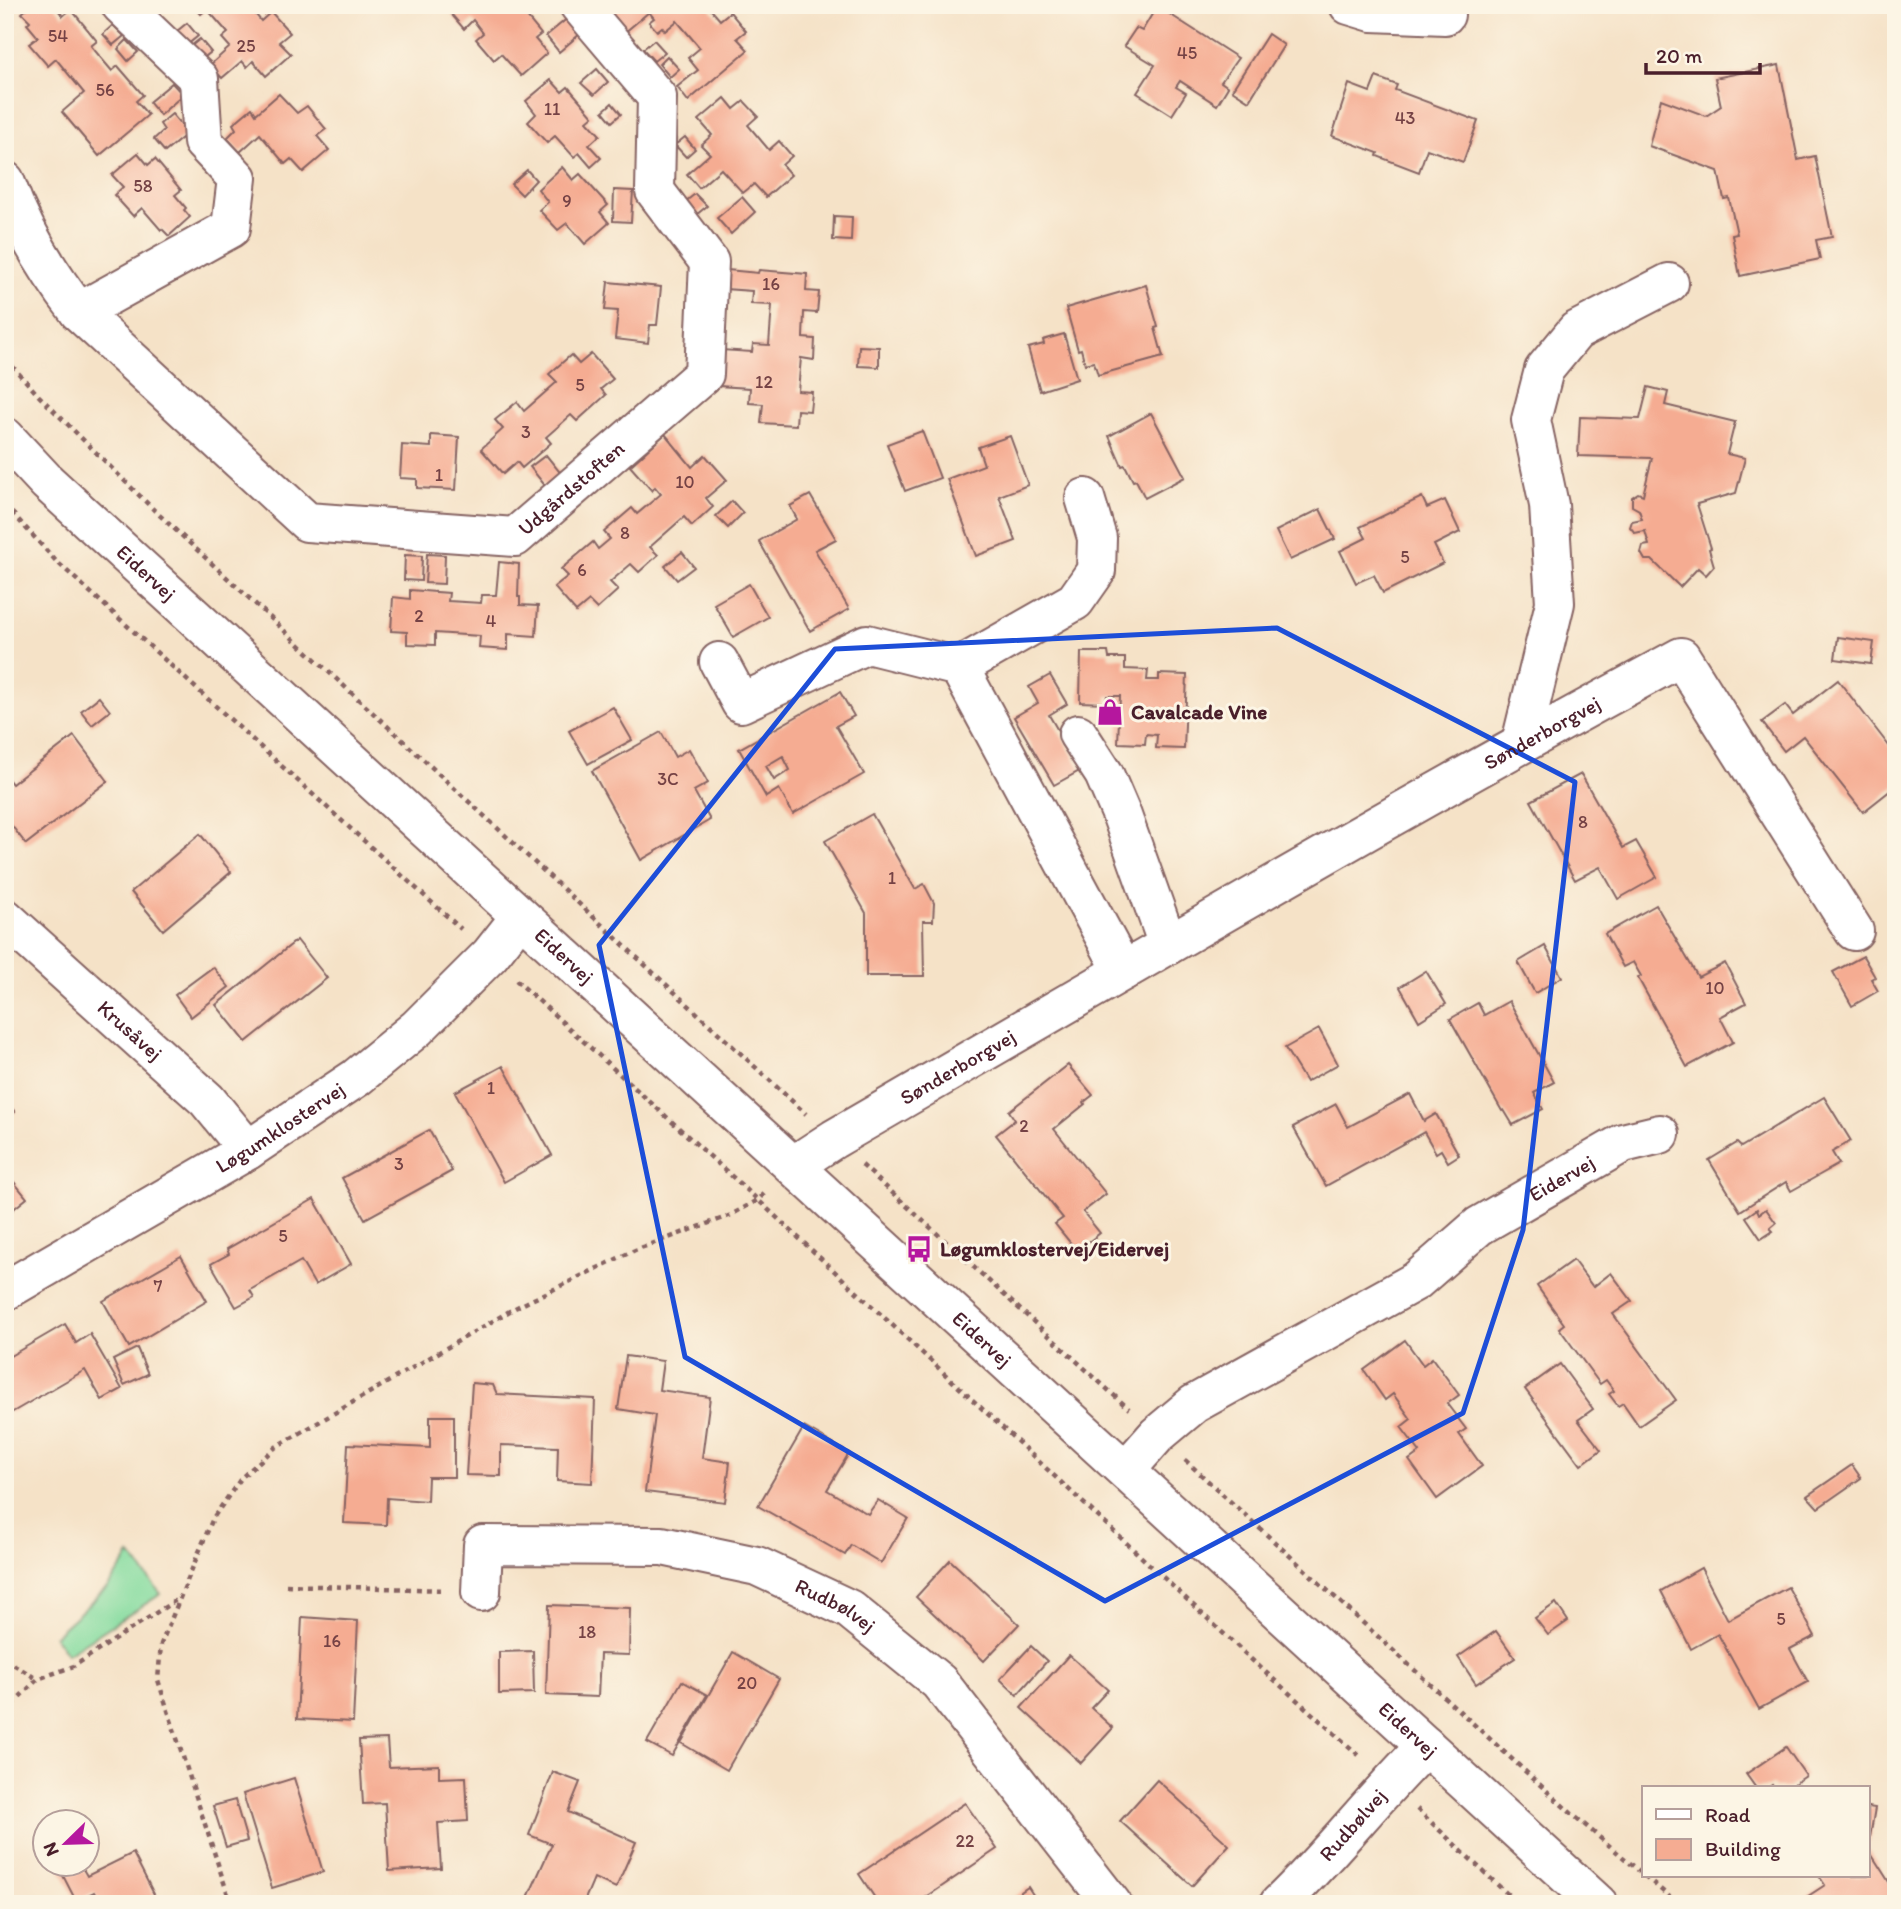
<svg xmlns="http://www.w3.org/2000/svg" width="1901" height="1909" viewBox="0 0 1901 1909" font-family="Itim,sans-serif">
<rect width="100%" height="100%" fill="#fcf5e5"/>
<filter id="ink" filterUnits="userSpaceOnUse"><feTurbulence type="fractalNoise" baseFrequency=".0143" numOctaves="2"/><feDisplacementMap in="SourceGraphic" scale="14" xChannelSelector="R" yChannelSelector="G"/><feConvolveMatrix kernelMatrix="1 2 1 2 8 2 1 2 1" color-interpolation-filters="sRGB"/></filter>
<filter id="wash" filterUnits="userSpaceOnUse"><feTurbulence type="fractalNoise" baseFrequency=".00686" numOctaves="4" result="noise"/><feDisplacementMap in="SourceGraphic" scale="28" xChannelSelector="R" yChannelSelector="G"/><feGaussianBlur stdDeviation="1.57" result="paint"/><feColorMatrix in="noise" values="0 0 0 0 0 0 0 0 0 0 0 0 0 0 0 0 0 1.4 0 .05"/><feComposite in="paint" operator="in"/></filter>
<g filter="url(#wash)">
<rect width="100%" height="100%" fill="#f5e2c7"/>
<polygon fill="#84db9f" stroke="#677d65" stroke-width="2" points="130,1555 161,1594 67,1654 54,1636 108,1587"/>
<g id="blocks">
<g fill="#f5ac92" fill-rule="evenodd">
<polygon points="31,5 54,5 63,16 71,9 97,41 91,46 101,58 112,71 118,66 143,95 136,101 148,115 99,156 62,112 84,93 56,59 48,66 29,44 38,37 27,24 30,21 22,13"/>
<polygon points="193,5 248,5 261,21 271,12 290,33 279,42 291,54 266,76 253,61 247,67 242,61 222,78 210,65 230,47 222,38 228,33 207,9 201,14"/>
<polygon points="448,5 507,5 511,10 517,5 541,34 535,39 547,53 521,76 501,54 494,60 476,39 483,33 473,20 464,29 445,7"/>
<polygon points="603,5 707,5 720,20 730,12 746,31 737,38 748,50 688,101 677,87 698,70 688,58 700,48 677,21 665,31 662,27 657,31 649,22 654,18 649,12 624,33"/>
<polygon points="1157,6 1238,58 1221,82 1228,87 1217,105 1180,81 1176,87 1186,93 1172,115 1137,93 1155,65 1124,46 1136,28 1142,31"/>
<polygon points="569,17 581,33 559,52 546,36"/>
<polygon points="187,23 198,36 187,45 176,32"/>
<polygon points="113,25 124,36 113,45 103,34"/>
<polygon points="1268,34 1284,45 1249,101 1232,90"/>
<polygon points="200,39 211,52 201,60 190,47"/>
<polygon points="127,40 138,52 128,61 118,49"/>
<polygon points="654,40 665,52 654,61 643,49"/>
<polygon points="667,56 679,69 670,77 659,64"/>
<polygon points="1779,65 1798,160 1815,156 1832,237 1816,240 1820,259 1740,276 1732,235 1737,234 1729,198 1724,199 1718,171 1649,146 1661,99 1706,116 1721,106 1715,78"/>
<polygon points="597,69 608,82 594,95 581,83"/>
<polygon points="1376,77 1397,85 1395,90 1478,121 1463,162 1427,149 1419,172 1377,156 1378,153 1332,136 1349,84 1370,92"/>
<polygon points="551,80 562,92 568,87 593,116 587,121 600,135 589,145 601,158 591,167 579,153 574,157 555,136 547,143 528,122 536,114 526,101"/>
<polygon points="172,83 183,95 160,115 149,102"/>
<polygon points="279,94 297,113 307,106 326,129 317,136 329,150 303,172 291,159 285,164 260,134 240,152 227,138 236,129 233,124 252,108 256,114"/>
<polygon points="725,98 734,109 744,101 758,116 748,125 769,150 779,141 792,156 782,165 791,175 766,197 754,184 743,193 721,169 699,188 687,174 710,154 701,145 712,135 699,120"/>
<polygon points="612,103 621,114 612,122 603,111"/>
<polygon points="172,114 188,133 165,152 154,139 164,130 160,124"/>
<polygon points="685,137 695,149 686,157 675,145"/>
<polygon points="138,153 148,165 155,159 181,190 175,195 186,208 184,210 190,217 169,236 162,229 161,230 142,208 133,216 114,195 123,187 112,175"/>
<polygon points="562,167 573,180 580,174 608,205 600,212 609,223 585,244 567,223 558,230 539,210 548,202 538,189"/>
<polygon points="527,170 536,180 522,195 511,184"/>
<polygon points="614,190 633,191 631,222 613,221"/>
<polygon points="695,194 707,206 696,215 685,202"/>
<polygon points="742,197 755,212 731,234 717,218"/>
<polygon points="834,216 852,217 851,241 833,240"/>
<polygon points="727,270 758,273 759,270 807,274 806,291 819,292 817,313 804,312 803,338 815,339 814,360 801,358 798,391 812,392 810,411 797,410 796,425 761,423 763,404 749,403 750,388 718,386 721,350 752,352 753,344 769,345 772,305 751,304 752,291 725,289"/>
<polygon points="608,282 661,287 657,325 650,325 648,343 615,339 618,311 605,310"/>
<polygon points="1146,285 1158,327 1155,328 1163,357 1098,375 1094,362 1085,364 1081,349 1078,350 1066,308"/>
<polygon points="1064,334 1077,379 1040,391 1028,348 1044,344 1043,340"/>
<polygon points="859,346 879,347 879,367 858,366"/>
<polygon points="591,354 613,379 601,389 606,395 577,421 571,415 546,437 551,443 522,468 517,462 503,474 481,449 503,429 495,420 517,402 524,411 557,382 549,374 571,355 579,364"/>
<polygon points="1648,387 1668,392 1665,405 1735,422 1727,454 1745,458 1736,493 1697,504 1711,548 1709,549 1714,566 1706,575 1698,568 1680,587 1652,560 1645,560 1641,553 1643,546 1649,545 1645,531 1635,533 1630,527 1632,521 1642,519 1639,510 1632,506 1632,497 1638,493 1643,495 1652,458 1578,456 1580,417 1640,419"/>
<polygon points="1151,413 1185,477 1145,498 1136,480 1133,481 1125,465 1122,466 1109,436"/>
<polygon points="922,431 940,478 905,491 887,444"/>
<polygon points="665,434 692,467 705,455 727,480 706,498 713,507 692,526 684,517 650,547 658,555 639,572 631,564 610,582 618,590 597,609 589,601 576,612 554,587 568,576 561,569 593,542 598,549 610,539 604,532 632,508 637,514 661,494 655,487 652,491 630,466"/>
<polygon points="431,435 459,437 456,490 417,488 417,479 400,478 402,445 431,447"/>
<polygon points="1010,436 1028,485 999,496 1016,541 976,556 947,479 984,465 978,447"/>
<polygon points="546,455 563,476 547,488 530,467"/>
<polygon points="810,495 836,539 815,550 849,609 810,631 759,541 797,519 790,506"/>
<polygon points="1422,497 1427,508 1445,500 1460,532 1434,545 1443,563 1383,593 1374,575 1356,583 1340,551 1366,538 1360,527"/>
<polygon points="732,501 743,513 728,528 716,516"/>
<polygon points="1320,509 1335,539 1290,560 1276,531"/>
<polygon points="682,552 694,567 677,580 665,566"/>
<polygon points="427,554 445,555 444,584 425,583"/>
<polygon points="405,555 422,556 421,581 404,580"/>
<polygon points="499,562 519,564 518,597 520,597 520,605 538,606 536,636 508,634 508,650 479,648 480,636 435,633 435,645 407,644 407,632 391,631 393,597 410,599 410,590 449,593 448,601 481,603 482,595 496,595"/>
<polygon points="749,584 768,617 733,637 714,604"/>
<polygon points="1838,637 1874,642 1871,664 1835,659"/>
<polygon points="1081,652 1108,652 1109,658 1125,658 1125,669 1148,670 1147,680 1159,680 1159,674 1187,675 1184,749 1156,748 1157,735 1146,734 1145,744 1118,743 1120,696 1107,696 1106,703 1080,702"/>
<polygon points="1050,675 1067,704 1049,715 1081,770 1054,785 1014,717 1038,703 1029,687"/>
<polygon points="1838,680 1896,755 1896,786 1863,812 1803,736 1784,751 1762,722 1785,705 1793,715"/>
<path d="M840 692 854 716 836 726 864 774 793 814 779 789 766 797 739 749ZM783 756 790 770 774 780 766 766Z"/>
<polygon points="99,697 110,711 92,725 81,711"/>
<polygon points="613,707 632,740 588,764 569,731"/>
<polygon points="661,732 675,757 689,749 708,783 694,791 710,820 641,860 592,771"/>
<polygon points="74,736 108,781 26,844 5,817 5,775 12,784"/>
<polygon points="1581,774 1623,848 1636,841 1657,877 1618,899 1600,867 1575,880 1531,801"/>
<polygon points="872,814 915,889 924,884 934,903 933,921 923,921 924,976 866,976 866,913 825,841"/>
<polygon points="200,834 231,872 163,930 131,892"/>
<polygon points="1656,905 1698,977 1725,963 1746,1003 1720,1017 1733,1042 1687,1067 1638,978 1641,976 1633,962 1623,967 1605,934"/>
<polygon points="297,940 327,978 246,1042 216,1005"/>
<polygon points="1545,946 1562,977 1535,993 1518,962"/>
<polygon points="1863,956 1875,977 1871,979 1878,991 1852,1006 1833,972"/>
<polygon points="213,967 229,987 191,1017 175,995"/>
<polygon points="1426,971 1446,1004 1419,1021 1400,987"/>
<polygon points="1509,1001 1554,1082 1534,1093 1543,1109 1513,1125 1504,1110 1502,1111 1450,1019 1478,1003 1484,1015"/>
<polygon points="1319,1029 1338,1064 1306,1082 1285,1048"/>
<polygon points="1068,1065 1093,1095 1084,1102 1085,1104 1054,1129 1106,1194 1083,1212 1100,1233 1077,1251 1055,1224 1063,1218 996,1135 1015,1120 1009,1111"/>
<polygon points="503,1066 552,1155 504,1182 455,1092"/>
<polygon points="1410,1094 1424,1121 1436,1114 1459,1155 1448,1162 1441,1150 1436,1153 1424,1132 1326,1186 1293,1127 1336,1104 1348,1127"/>
<polygon points="1824,1097 1851,1141 1832,1152 1839,1164 1791,1191 1786,1182 1740,1211 1709,1160 1737,1143 1741,1147"/>
<polygon points="5,1099 15,1112 5,1120"/>
<polygon points="429,1130 452,1171 365,1219 342,1178"/>
<polygon points="5,1171 27,1198 5,1216"/>
<polygon points="314,1199 351,1264 315,1285 301,1261 250,1290 254,1297 236,1307 211,1264 229,1254 227,1249"/>
<polygon points="1757,1209 1759,1214 1766,1209 1776,1223 1770,1228 1773,1231 1761,1239 1746,1217"/>
<polygon points="181,1256 207,1301 129,1347 103,1301"/>
<polygon points="1573,1260 1593,1287 1611,1273 1632,1301 1613,1314 1676,1400 1639,1426 1623,1403 1618,1406 1609,1394 1614,1391 1606,1380 1600,1384 1559,1328 1564,1324 1537,1286"/>
<polygon points="65,1324 76,1343 90,1334 122,1389 102,1400 85,1370 11,1413 5,1403 5,1359"/>
<polygon points="1405,1340 1423,1365 1432,1358 1459,1395 1447,1404 1466,1429 1459,1434 1482,1466 1437,1499 1409,1460 1420,1452 1401,1427 1411,1419 1393,1394 1385,1400 1364,1370"/>
<polygon points="137,1348 148,1374 124,1385 113,1360"/>
<polygon points="626,1356 663,1361 659,1390 710,1397 702,1458 730,1462 725,1502 645,1492 655,1415 618,1409"/>
<polygon points="1560,1364 1593,1409 1578,1420 1601,1450 1581,1465 1525,1389"/>
<polygon points="472,1383 493,1385 497,1394 595,1399 592,1483 557,1481 558,1447 501,1445 501,1476 466,1475"/>
<polygon points="430,1416 454,1416 454,1477 428,1477 427,1501 387,1498 386,1525 344,1523 348,1444 430,1448"/>
<polygon points="804,1427 849,1453 827,1490 868,1514 878,1500 908,1518 881,1563 851,1545 845,1555 758,1506"/>
<polygon points="1852,1465 1861,1478 1818,1508 1807,1496"/>
<polygon points="950,1560 1019,1624 984,1661 916,1597"/>
<polygon points="1701,1568 1728,1620 1788,1587 1815,1636 1790,1649 1808,1682 1759,1709 1718,1634 1691,1649 1661,1591"/>
<polygon points="1556,1603 1568,1621 1548,1635 1535,1618"/>
<polygon points="549,1605 630,1608 629,1655 600,1654 598,1697 546,1695"/>
<polygon points="302,1617 358,1621 353,1722 297,1719"/>
<polygon points="1496,1631 1515,1658 1476,1684 1458,1657"/>
<polygon points="1031,1646 1047,1661 1017,1695 1000,1679"/>
<polygon points="533,1651 534,1693 499,1694 499,1652"/>
<polygon points="733,1652 779,1679 727,1770 681,1743"/>
<polygon points="1069,1655 1108,1690 1091,1708 1113,1728 1081,1763 1021,1708"/>
<polygon points="682,1681 707,1695 672,1756 647,1742"/>
<polygon points="387,1739 389,1767 439,1765 439,1778 466,1777 468,1821 438,1823 441,1868 389,1871 385,1803 363,1804 359,1740"/>
<polygon points="1786,1747 1806,1776 1788,1788 1774,1788 1772,1785 1768,1788 1756,1788 1746,1774"/>
<polygon points="553,1772 580,1782 568,1812 636,1842 616,1888 594,1878 583,1904 525,1904 552,1844 529,1835"/>
<polygon points="294,1778 323,1872 272,1888 243,1794"/>
<polygon points="1157,1780 1229,1845 1192,1886 1120,1821"/>
<polygon points="235,1800 247,1841 226,1847 213,1806"/>
<polygon points="965,1803 997,1849 916,1904 879,1904 859,1874"/>
<polygon points="1868,1807 1875,1808 1869,1843 1868,1843"/>
<polygon points="1868,1849 1896,1893 1896,1904 1796,1904 1825,1885 1819,1876 1868,1876"/>
<polygon points="133,1853 159,1904 101,1904 94,1892 76,1901 57,1864 80,1864 87,1876"/>
<polygon points="1028,1887 1039,1904 1004,1904"/>
</g>
</g>
</g>
<g filter="url(#ink)">
<use href="#blocks" fill-opacity="0" stroke="#866362" stroke-width="2"/>
<g fill="none" stroke-linecap="round" stroke-linejoin="round">
<defs>
<g id="minor">
<polyline points="1349,5 1372,12 1445,15"/>
<path id="s1" d="M5 181C22 229 48 272 79 312L307 522 515 537 704 374 709 262 655 191 657 97 579 5"/>
<polyline points="79,312 231,228 237,178 203,142 199,79 121,5"/>
<path id="s2" d="M5 437 47 482 1598 1904"/>
<polyline points="719,662 741,703 867,644 959,667 1123,971"/>
<polyline points="959,667 1075,601 1096,571 1097,538 1085,498"/>
<polyline points="1078,734 1104,774 1122,816 1168,945"/>
<polyline points="1521,743 1555,603 1549,505 1531,420 1544,370 1576,331 1669,283"/>
<path id="s3" d="M5 918 207 1100 248 1150"/>
<path id="s4" d="M794 1165 834 1139C1115 976 1395 811 1681 657L1854 931"/>
<path id="s5" d="M5 1291 248 1150 356 1078 417 1028 490 955 520 917"/>
<path id="s6" d="M1126 1470 1157 1435 1194 1404 1416 1281 1479 1226 1623 1143 1660 1134"/>
<path id="s7" d="M481 1592 483 1545 662 1546 757 1566 849 1609 939 1682 1112 1904"/>
<path id="s8" d="M1279 1904C1331 1854 1375 1796 1426 1746"/>
</g>
</defs>
<use href="#minor" stroke="#866362" stroke-width="42"/>
<g stroke="#866362" stroke-width="4.5" stroke-dasharray="5 5" stroke-linecap="butt">
<polyline points="5,358 39,396 154,510 806,1114"/>
<polyline points="5,505 56,561 461,929"/>
<polyline points="516,980 758,1200 1252,1660 1362,1758"/>
<polyline points="862,1165 1129,1409"/>
<polyline points="1185,1460 1572,1814 1644,1875"/>
<polyline points="286,1585 445,1590"/>
<polyline points="5,1659 37,1679"/>
<polyline points="5,1711 38,1679 74,1666 179,1598"/>
<polyline points="1417,1809 1518,1904"/>
<polyline points="1645,1876 1678,1904"/>
<polyline points="231,1904 158,1680 161,1644 213,1518 242,1477 276,1447 515,1308 635,1250 729,1216 758,1200 765,1193"/>
</g>
<use href="#minor" stroke="#fff" stroke-width="38"/>
</g>
</g>
<path fill="none" stroke="#1d4ed8" stroke-width="5" stroke-linejoin="round" d="M1277 628 1575 782 1523 1230 1463 1413 1105 1601 685 1357 599 945 835 649Z"/>
<defs>
<symbol id="shop-bare" viewBox="-9 -9 18 18"><path d="M-5-2.5h2.3a2.7 3.5 0 0 1 5.4 0H5L5.5 6h-11ZM-1.5-2.5h3a1.5 2.3 0 0 0-3 0Z" fill="#b5179e" stroke="#fcf5e5" stroke-width="2.5" paint-order="stroke"/></symbol>
<symbol id="bus-bare" viewBox="-9 -9 18 18"><path d="M-5-6H5V4H4V6H2V4H-2V6H-4V4H-5ZM-3.5-4V0h7V-4ZM-3.5 1.2v1.5H-2V1.2ZM2 1.2v1.5H3.5V1.2Z" fill="#b5179e" stroke="#fcf5e5" stroke-width="2.5" paint-order="stroke"/></symbol>
</defs>
<g fill-rule="evenodd">
<use href="#shop-bare" x="1091" y="693" width="38" height="38"/>
<use href="#bus-bare" x="900" y="1230" width="38" height="38"/>
</g>
<g text-anchor="middle" stroke-width="6" stroke-linejoin="round" paint-order="stroke">
<g font-size="18" fill="#754245">
<text x="58" y="42">54</text>
<text x="246" y="52">25</text>
<text x="1187" y="59">45</text>
<text x="105" y="96">56</text>
<text x="552" y="115">11</text>
<text x="1405" y="124">43</text>
<text x="143" y="192">58</text>
<text x="567" y="207">9</text>
<text x="771" y="290">16</text>
<text x="764" y="388">12</text>
<text x="580" y="391">5</text>
<text x="526" y="438">3</text>
<text x="439" y="481">1</text>
<text x="685" y="488">10</text>
<text x="625" y="539">8</text>
<text x="1405" y="563">5</text>
<text x="582" y="576">6</text>
<text x="419" y="622">2</text>
<text x="491" y="627">4</text>
<text x="668" y="785">3C</text>
<text x="1583" y="828">8</text>
<text x="892" y="884">1</text>
<text x="1715" y="994">10</text>
<text x="491" y="1094">1</text>
<text x="1024" y="1132">2</text>
<text x="399" y="1170">3</text>
<text x="283" y="1242">5</text>
<text x="158" y="1292">7</text>
<text x="1781" y="1625">5</text>
<text x="587" y="1638">18</text>
<text x="332" y="1647">16</text>
<text x="747" y="1689">20</text>
<text x="965" y="1847">22</text>
</g>
<g font-size="21" fill="#4a1f2b" stroke="#fcf5e5">
<text dy="7" stroke="none"><textPath href="#s1" startOffset="744">Udgårdstoften</textPath></text>
<text dy="7" stroke="none"><textPath href="#s2" startOffset="196">Eidervej</textPath></text>
<text dy="7" stroke="none"><textPath href="#s4" startOffset="864">Sønderborgvej</textPath></text>
<text dy="7" stroke="none"><textPath href="#s2" startOffset="763">Eidervej</textPath></text>
<text dy="7" stroke="none"><textPath href="#s3" startOffset="168">Krusåvej</textPath></text>
<text dy="7" stroke="none"><textPath href="#s4" startOffset="191">Sønderborgvej</textPath></text>
<text dy="7" stroke="none"><textPath href="#s5" startOffset="320">Løgumklostervej</textPath></text>
<text dy="7" stroke="none"><textPath href="#s6" startOffset="528">Eidervej</textPath></text>
<text dy="7" stroke="none"><textPath href="#s2" startOffset="1330">Eidervej</textPath></text>
<text dy="7" stroke="none"><textPath href="#s7" startOffset="411">Rudbølvej</textPath></text>
<text dy="7" stroke="none"><textPath href="#s2" startOffset="1908">Eidervej</textPath></text>
<text dy="7" stroke="none"><textPath href="#s8" startOffset="108">Rudbølvej</textPath></text>
</g>
<g font-size="21" font-weight="bold" fill="#4a1f2b" stroke="#fcf5e5" text-anchor="start">
<text x="1131" y="719">Cavalcade Vine</text>
<text x="940" y="1256">Løgumklostervej/Eidervej</text>
</g>
</g>
<rect width="1901" height="1909" fill="none" stroke="#fcf5e5" stroke-width="28"/>
<rect x="1642" y="1786" width="228" height="91" fill="#fcf5e5" stroke="#b59f9b" stroke-width="2"/>
<rect x="1656" y="1809" width="35" height="10" fill="#ffffff" stroke="#b59f9b" stroke-width="2"/>
<text x="1705" y="1822" font-size="21" fill="#4a1f2b">Road</text>
<rect x="1656" y="1839" width="35" height="21" fill="#f5ac92" stroke="#b59f9b" stroke-width="2"/>
<text x="1705" y="1856" font-size="21" fill="#4a1f2b">Building</text>
<g transform="translate(66 1843) rotate(247)"><circle r="33" fill="#fcf5e5" stroke="#b59f9b" stroke-width="2"/>
<path d="M0-5L12 26L0 18L-12 26Z" fill="#b5179e"/>
<text y="-10" font-size="19" font-weight="bold" text-anchor="middle" fill="#4a1f2b">N</text>
</g>
<path d="M1646 63v10h114v-10" fill="none" stroke="#4a1f2b" stroke-width="3.5"/>
<text x="1656" y="63" font-size="21" fill="#4a1f2b" stroke="#fcf5e5" stroke-width="5" paint-order="stroke">20 m</text>
</svg>
